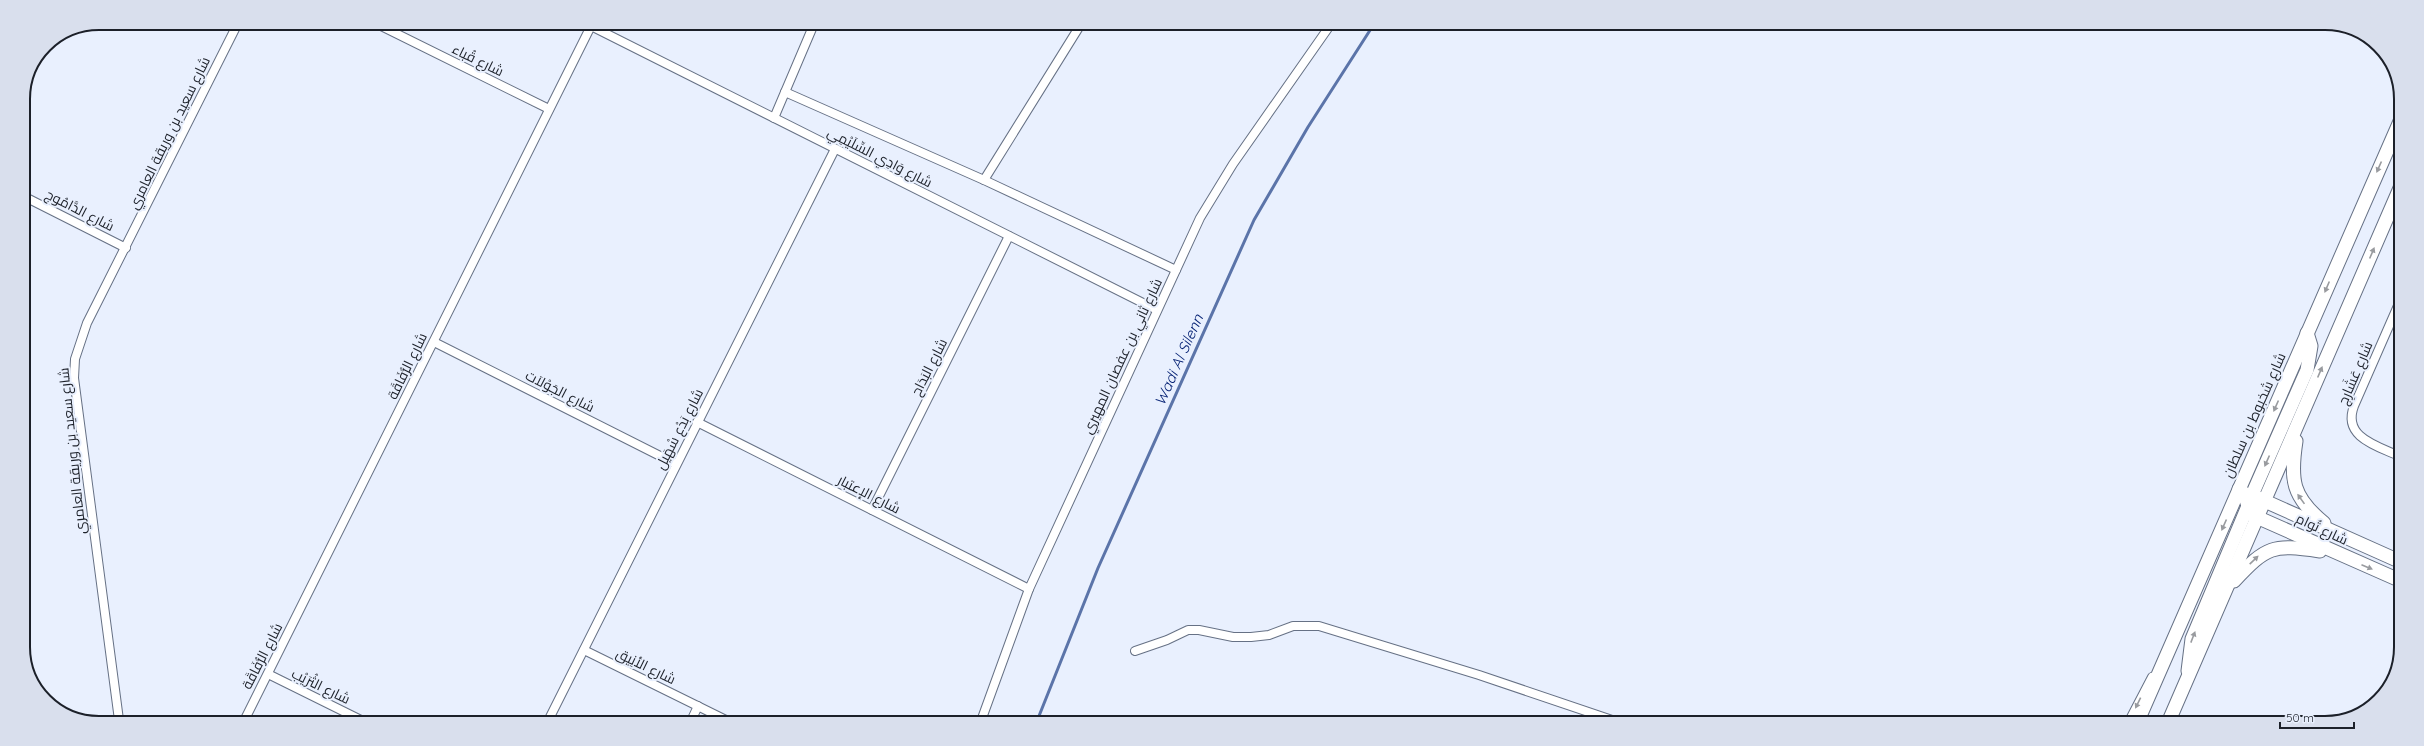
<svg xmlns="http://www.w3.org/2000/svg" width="2424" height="746" viewBox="0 0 2424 746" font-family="Quicksand,Cairo,sans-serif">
<rect width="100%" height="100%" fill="#e9f0fe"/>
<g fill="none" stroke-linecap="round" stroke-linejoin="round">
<polyline stroke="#5b74a9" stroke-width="3" points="1037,721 1098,568 1254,220 1308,127 1374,24"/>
<defs>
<g id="minor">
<polyline points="375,23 549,109"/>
<polyline points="591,26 1157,310"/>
<polyline points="785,92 984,180 1176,270"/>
<polyline points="774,118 814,24"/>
<polyline points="984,180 1081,24"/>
<polyline points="23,196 126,248"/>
<polyline points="434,342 676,464"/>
<polyline points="697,422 1029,589"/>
<path d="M2399 456C2377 446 2342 437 2354 406L2400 301"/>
<polyline points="872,510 1009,236"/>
<polyline points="584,650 728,721"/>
<polyline points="1135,651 1167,640 1188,630 1199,630 1233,637 1251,637 1269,635 1293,626 1319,626 1479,675 1618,722"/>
<polyline points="268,674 363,721"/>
<polyline points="119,720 74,378 75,359 87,323 238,23"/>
<polyline points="244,721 592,24"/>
<polyline points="548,721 835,149"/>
<polyline points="691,721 698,706"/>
<polyline points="981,721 1029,589 1200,218 1233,164 1331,24"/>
<polyline points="2128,723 2152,677"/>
</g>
<g id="primary">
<path d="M2296 441C2290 480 2292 497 2324 523"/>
<polyline points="2258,498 2399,561"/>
<polyline points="2252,508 2252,495 2307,370 2311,346 2307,333"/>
<polyline points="2252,515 2399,580"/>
<path d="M2234 581C2267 546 2272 544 2320 551"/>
<polyline points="2188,671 2192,639 2248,506 2244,493 2239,489"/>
<polyline points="2137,723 2401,119"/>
<polyline points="2168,723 2400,188"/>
</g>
</defs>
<use href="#minor" stroke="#667185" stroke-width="10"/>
<use href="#primary" stroke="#667185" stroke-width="15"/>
<use href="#minor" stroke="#fff" stroke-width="8"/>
<use href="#primary" stroke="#fff" stroke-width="13"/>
</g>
<defs><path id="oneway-solid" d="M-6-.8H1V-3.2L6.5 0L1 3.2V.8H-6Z"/></defs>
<g fill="#999b9f">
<use href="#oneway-solid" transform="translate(2379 167) rotate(114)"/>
<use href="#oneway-solid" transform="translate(2372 253) rotate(-67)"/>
<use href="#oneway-solid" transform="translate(2327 287) rotate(113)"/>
<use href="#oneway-solid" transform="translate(2320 372) rotate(-67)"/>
<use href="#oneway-solid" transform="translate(2276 406) rotate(114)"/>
<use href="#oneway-solid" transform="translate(2267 461) rotate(114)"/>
<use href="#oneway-solid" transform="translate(2301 499) rotate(-125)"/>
<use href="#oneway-solid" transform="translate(2224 525) rotate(114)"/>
<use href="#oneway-solid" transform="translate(2254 560) rotate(-44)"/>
<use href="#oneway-solid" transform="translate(2367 567) rotate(23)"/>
<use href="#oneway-solid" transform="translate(2193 637) rotate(-69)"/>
<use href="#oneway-solid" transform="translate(2138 703) rotate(116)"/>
</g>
<g text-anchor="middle" stroke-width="4" stroke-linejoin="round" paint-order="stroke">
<g font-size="14" fill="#1c2029" stroke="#e9f0fe">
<text transform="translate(478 60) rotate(26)" y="5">شارع قُباء</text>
<text transform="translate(169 133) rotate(-64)" y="5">شارع سعيد بن وريقة العامري</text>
<text transform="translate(880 157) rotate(27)" y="5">شارع وَادِي السِّلَيْمِي</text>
<text transform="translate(80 210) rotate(27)" y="5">شارع الدَّامُوج</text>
<text transform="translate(1122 356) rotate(-65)" y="5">شارع ثاني بن عفصان المهيري</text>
<text transform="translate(407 366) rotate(-64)" y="5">شارع الرُّفَاقَة</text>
<text transform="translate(929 367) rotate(-63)" y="5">شارع البَدَاح</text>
<text transform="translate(2355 373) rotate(-67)" y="5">شارع عَشَارِج</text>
<text transform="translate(560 391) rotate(27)" y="5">شارع الجَوْلاَت</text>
<text transform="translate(2254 415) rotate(-66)" y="5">شارع شخبوط بن سلطان</text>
<text transform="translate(679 429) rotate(-63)" y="5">شارع بَدْع سْهَيل</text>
<text transform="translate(72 451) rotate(-96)" y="5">شارع سعيد بن وريقة العامري</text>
<text transform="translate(869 494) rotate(27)" y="5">شارع الإعتبار</text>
<text transform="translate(2322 529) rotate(25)" y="5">شارع تُوام</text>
<text transform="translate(262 656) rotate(-63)" y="5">شارع الرُّفَاقَة</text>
<text transform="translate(646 666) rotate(26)" y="5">شارع الأنِيق</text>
<text transform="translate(321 686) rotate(26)" y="5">شارع الثُرَيْب</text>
</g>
<g font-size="15" font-style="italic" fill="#072375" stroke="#e9f0fe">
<text transform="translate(1179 360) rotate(-66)" y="5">Wadi Al Silenn</text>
</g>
</g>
<path d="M0 0H2424V746H0ZM99 30H2325A69 69 0 0 1 2394 99V647A69 69 0 0 1 2325 716H99A69 69 0 0 1 30 647V99A69 69 0 0 1 99 30Z" fill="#d9dfed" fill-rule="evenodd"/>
<path fill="none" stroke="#1c2029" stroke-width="2" d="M99 30H2325A69 69 0 0 1 2394 99V647A69 69 0 0 1 2325 716H99A69 69 0 0 1 30 647V99A69 69 0 0 1 99 30Z"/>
<path d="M2280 722v6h74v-6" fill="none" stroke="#1c2029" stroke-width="2"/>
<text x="2286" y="722" font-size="12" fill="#1c2029" stroke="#e9f0fe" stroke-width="3" paint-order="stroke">50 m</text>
</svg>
